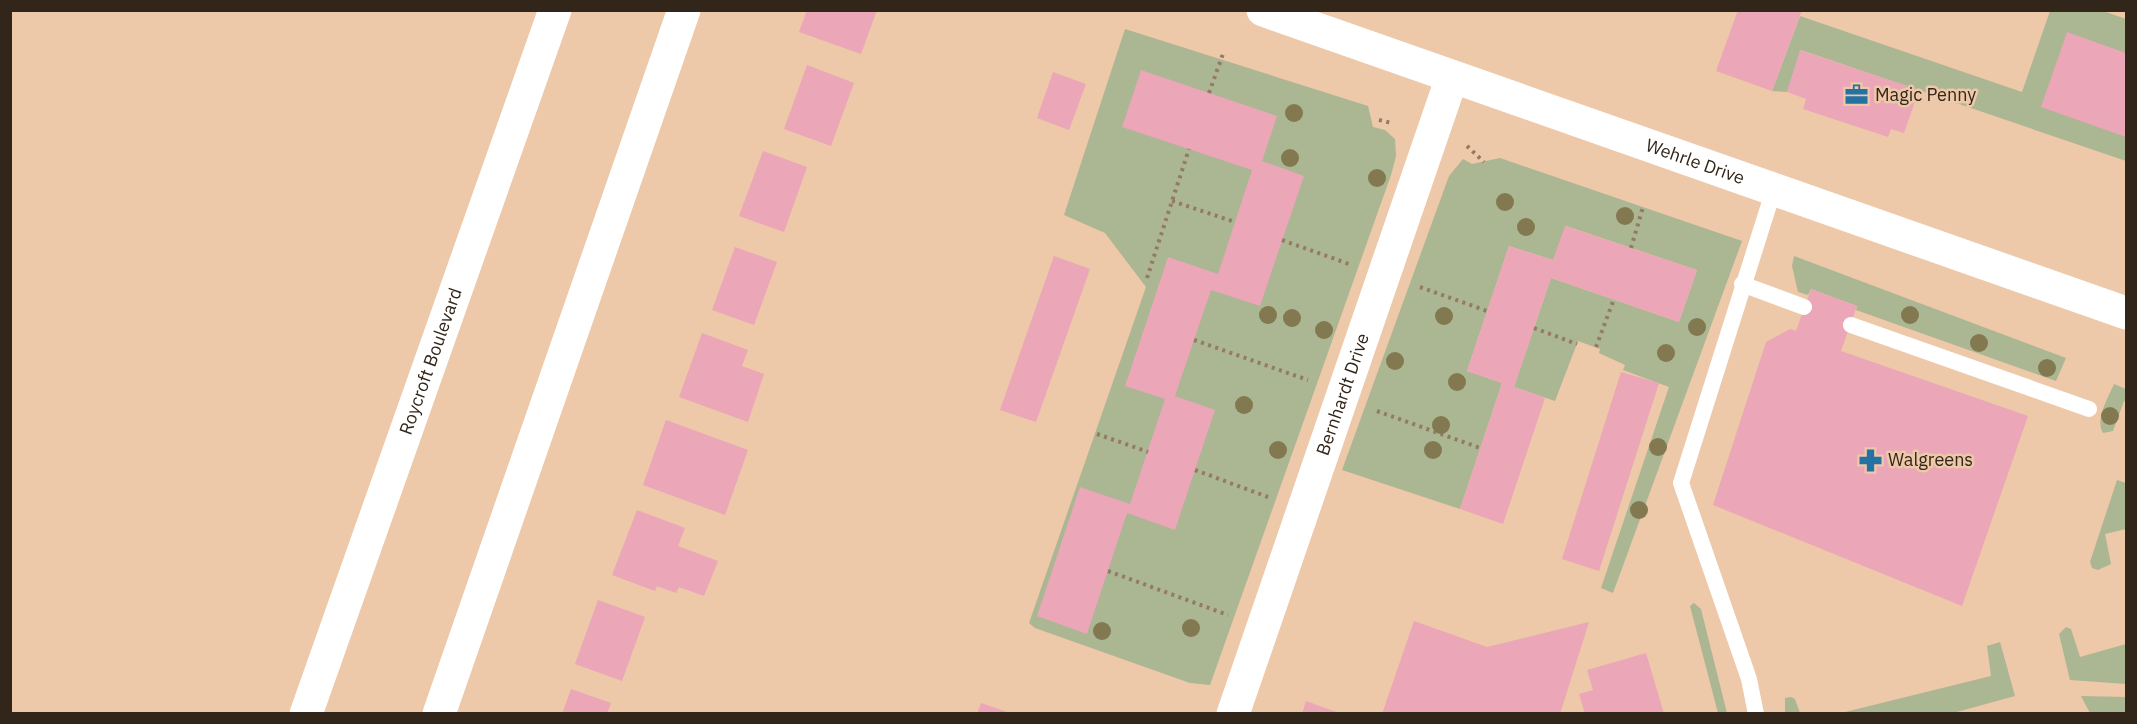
<svg xmlns="http://www.w3.org/2000/svg" width="2137" height="724" viewBox="0 0 2137 724" font-family="'IBM Plex Sans',sans-serif">
<rect width="100%" height="100%" fill="#edc8a9"/>
<g fill="#abb692">
<polygon points="2050,11 2103,11 2126,19 2126,161 1801,50 1787,92 1772,91 1800,16 2022,92"/>
<polygon points="1125,29 1368,106 1373,127 1385,130 1395,139 1396,156 1391,175 1210,685 1190,683 1035,628 1029,623 1146,287 1105,233 1064,215"/>
<polygon points="1500,158 1742,241 1613,593 1601,588 1669,387 1623,370 1625,365 1599,353 1600,349 1578,341 1555,401 1514,387 1551,278 1679,322 1697,270 1566,226 1553,260 1509,246 1467,371 1502,383 1460,509 1342,470 1449,176 1463,159 1472,164"/>
<polygon points="1794,256 2066,358 2056,381 1856,310 1857,306 1811,289 1808,295 1798,292 1792,266"/>
<path d="M2114 384 2126 389V401H2124L2113 431 2103 433C2095 419 2108 398 2114 384Z"/>
<polygon points="2117,480 2126,483 2126,529 2105,534 2111,564 2098,570 2092,568 2090,562"/>
<polygon points="1694,603 1701,609 1727,713 1718,713 1690,606"/>
<polygon points="2066,627 2071,629 2080,657 2126,644 2126,684 2070,680 2059,634"/>
<polygon points="2000,642 2015,696 1953,713 1841,713 1991,676 1987,646"/>
<polygon points="2081,696 2126,697 2126,713 2090,713"/>
<polygon points="1791,697 1795,699 1800,713 1785,713 1785,698"/>
</g>
<g fill="#eba6b8">
<polygon points="807,10 877,10 861,54 799,32"/>
<polygon points="1738,10 1802,10 1772,91 1716,71"/>
<polygon points="2067,32 2126,53 2126,137 2041,107"/>
<polygon points="1800,50 1919,90 1904,133 1891,129 1888,137 1803,109 1806,99 1787,92"/>
<polygon points="807,65 854,83 831,146 784,129"/>
<polygon points="1141,70 1277,116 1262,161 1304,176 1260,306 1211,290 1175,396 1215,410 1175,530 1127,513 1087,634 1037,616 1080,487 1130,504 1165,399 1125,386 1168,257 1218,274 1252,170 1122,127"/>
<polygon points="1053,72 1086,84 1069,130 1037,118"/>
<polygon points="763,151 807,167 784,232 739,216"/>
<polygon points="1565,226 1697,270 1679,322 1551,278 1514,387 1545,398 1503,524 1460,509 1502,383 1467,371 1509,246 1553,260"/>
<polygon points="735,247 777,262 754,325 712,310"/>
<polygon points="1054,256 1090,269 1036,422 1000,410"/>
<polygon points="1811,289 1857,306 1841,351 2028,416 1962,606 1713,505 1766,342 1790,329 1796,331"/>
<polygon points="702,333 748,350 742,366 764,374 748,422 679,397"/>
<polygon points="1621,372 1659,383 1599,571 1562,559"/>
<polygon points="666,420 748,450 725,515 643,485"/>
<polygon points="637,510 685,528 678,546 718,561 704,596 679,587 676,593 657,586 655,591 612,575"/>
<polygon points="598,600 645,617 622,681 575,664"/>
<polygon points="1414,621 1487,647 1589,622 1560,714 1382,714"/>
<polygon points="1646,653 1664,714 1585,714 1579,694 1593,690 1587,670"/>
<polygon points="571,689 611,703 607,714 562,714"/>
<polygon points="1306,701 1339,713 1339,714 1302,714"/>
<polygon points="981,703 1010,713 1010,714 977,714"/>
</g>
<g fill="none" stroke-linecap="round" stroke-linejoin="round">
<g stroke="#947a64" stroke-width="4" stroke-dasharray="3 4.5" stroke-linecap="butt">
<polyline points="1209,93 1224,51"/>
<polyline points="1379,120 1392,123"/>
<polyline points="1467,146 1484,162"/>
<polyline points="1172,201 1235,222"/>
<polyline points="1282,240 1349,264"/>
<polyline points="1631,248 1643,207"/>
<polyline points="1147,278 1189,149"/>
<polyline points="1420,287 1487,311"/>
<polyline points="1534,328 1577,344"/>
<polyline points="1194,340 1308,380"/>
<polyline points="1596,347 1614,299"/>
<polyline points="1377,411 1480,448"/>
<polyline points="1097,434 1148,452"/>
<polyline points="1195,470 1268,497"/>
<polyline points="1108,571 1228,615"/>
</g>
<g stroke="#fff" stroke-width="16">
<polyline points="1742,284 1804,307"/>
<polyline points="1851,325 2089,409"/>
<polyline points="1756,714 1749,679 1681,483 1774,189"/>
</g>
<g stroke="#fff" stroke-width="33">
<path id="s1" d="M306 714 555 10"/>
<polyline points="439,714 684,10"/>
<path id="s2" d="M1233 714 1452 77"/>
</g>
<path stroke="#fff" stroke-width="33" id="s3" d="M1263 10 2126 313"/>
</g>
<g fill="#837950">
<circle cx="1294" cy="113" r="9"/>
<circle cx="1290" cy="158" r="9"/>
<circle cx="1377" cy="178" r="9"/>
<circle cx="1505" cy="202" r="9"/>
<circle cx="1625" cy="216" r="9"/>
<circle cx="1526" cy="227" r="9"/>
<circle cx="1268" cy="315" r="9"/>
<circle cx="1910" cy="315" r="9"/>
<circle cx="1444" cy="316" r="9"/>
<circle cx="1292" cy="318" r="9"/>
<circle cx="1697" cy="327" r="9"/>
<circle cx="1324" cy="330" r="9"/>
<circle cx="1979" cy="343" r="9"/>
<circle cx="1666" cy="353" r="9"/>
<circle cx="1395" cy="361" r="9"/>
<circle cx="2047" cy="368" r="9"/>
<circle cx="1457" cy="382" r="9"/>
<circle cx="1244" cy="405" r="9"/>
<circle cx="2110" cy="416" r="9"/>
<circle cx="1441" cy="425" r="9"/>
<circle cx="1658" cy="447" r="9"/>
<circle cx="1278" cy="450" r="9"/>
<circle cx="1433" cy="450" r="9"/>
<circle cx="1639" cy="510" r="9"/>
<circle cx="1191" cy="628" r="9"/>
<circle cx="1102" cy="631" r="9"/>
</g>
<defs>
<symbol id="office-bare" viewBox="-9 -9 18 18"><path d="M-6-3h4V-5.5h4V-3h4V5H-6ZM-1-4.5V-3h2v-1.5ZM-6 0V1H6V0Z" fill="#2472a4" stroke="#edc8a9" stroke-width="2.5" paint-order="stroke"/></symbol>
<symbol id="pharmacy-bare" viewBox="-9 -9 18 18"><path d="M-2-6h4v4h4v4h-4v4h-4v-4h-4v-4h4Z" fill="#2472a4" stroke="#edc8a9" stroke-width="2.5" paint-order="stroke"/></symbol>
</defs>
<g fill-rule="evenodd">
<use href="#office-bare" x="1840" y="78" width="33" height="33"/>
<use href="#pharmacy-bare" x="1854" y="444" width="33" height="33"/>
</g>
<g text-anchor="middle" stroke-width="5" stroke-linejoin="round" paint-order="stroke">
<g font-size="18" fill="#322519" stroke="#edc8a9" text-anchor="start">
<text x="1875" y="101">Magic Penny</text>
<text x="1888" y="466">Walgreens</text>
</g>
<g font-size="18" fill="#322519" stroke="#edc8a9">
<text dy="6" stroke="none"><textPath href="#s3" startOffset="458">Wehrle Drive</textPath></text>
<text dy="6" stroke="none"><textPath href="#s1" startOffset="374">Roycroft Boulevard</textPath></text>
<text dy="6" stroke="none"><textPath href="#s2" startOffset="338">Bernhardt Drive</textPath></text>
</g>
</g>
<rect width="2137" height="724" fill="none" stroke="#322519" stroke-width="24"/>
</svg>
